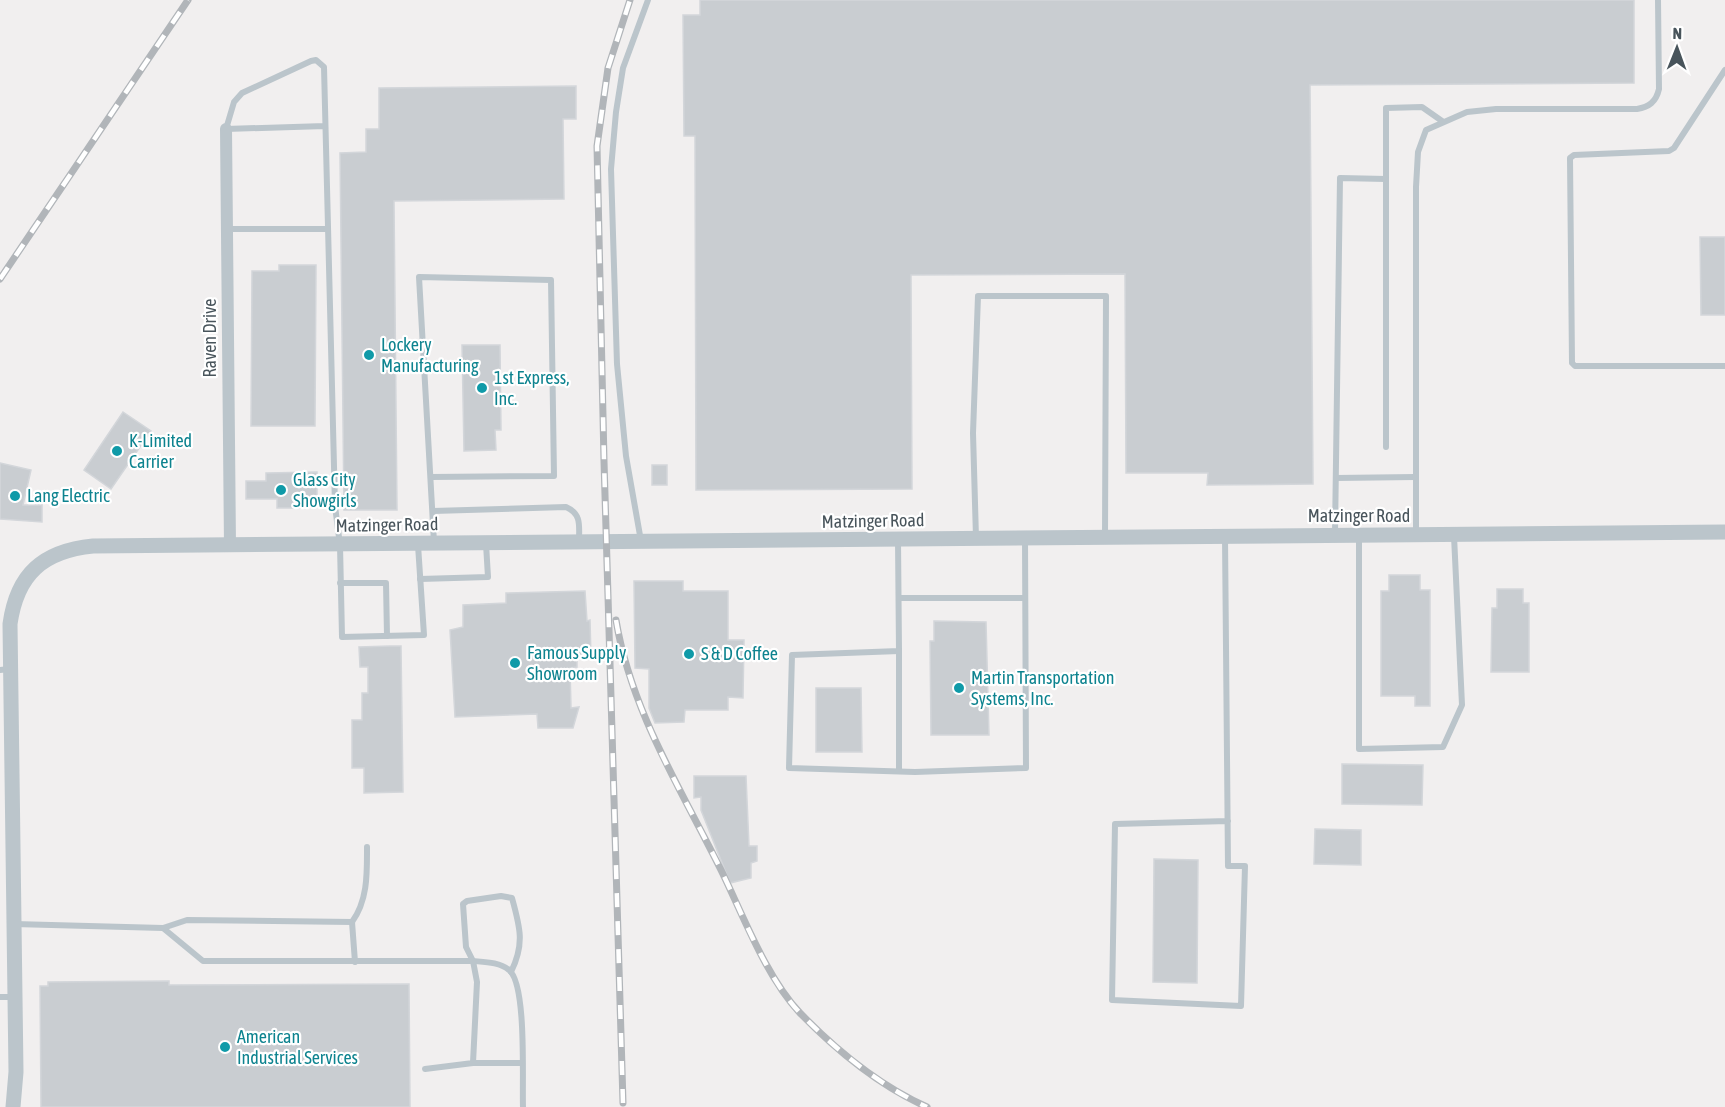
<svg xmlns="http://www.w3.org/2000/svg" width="1725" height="1107" viewBox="0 0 1725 1107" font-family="'Asap Condensed',sans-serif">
<rect width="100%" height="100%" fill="#f1efef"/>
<g fill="#c9cdd1" stroke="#d3d6da" stroke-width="1.5">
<polygon points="700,0 1634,0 1634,83 1310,85 1313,484 1207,485 1208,473 1126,473 1125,274 911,275 912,489 696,490 695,136 684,136 683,15 700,15"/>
<polygon points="576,86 576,119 563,119 564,199 394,201 397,510 344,510 340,153 366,152 366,129 379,129 379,88"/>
<polygon points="1700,237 1725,237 1725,315 1701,315"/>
<polygon points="279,265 316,265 315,426 251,426 252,271 279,271"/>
<polygon points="462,345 500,345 501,430 495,430 496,450 464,451"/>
<polygon points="123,412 151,431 111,489 84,470"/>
<polygon points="0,463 31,470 23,505 42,505 42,522 0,519"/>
<rect x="652" y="465" width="15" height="20"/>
<polygon points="317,472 317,499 304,498 304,508 277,508 277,499 246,499 246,481 266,481 266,473"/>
<polygon points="1389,575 1420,575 1420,590 1430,590 1430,706 1415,706 1415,696 1381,696 1381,591 1389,591"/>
<polygon points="634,581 683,581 683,591 728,591 728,640 744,640 743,698 728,697 728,710 685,710 684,722 655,723 649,708 649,669 635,668"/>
<polygon points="1497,589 1523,589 1523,603 1529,603 1529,672 1491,672 1492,608 1497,608"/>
<polygon points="585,591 587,621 590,620 591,658 577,658 577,667 570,668 571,708 579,707 573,728 538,728 537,714 455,717 450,630 463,627 463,605 506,603 506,593"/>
<polygon points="934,621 986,622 989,735 931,735 930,641 934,641"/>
<polygon points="390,646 401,646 403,792 364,793 364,768 352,768 352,720 362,720 362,693 368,693 368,667 360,667 359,647"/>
<polygon points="816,688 861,688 862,752 816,752"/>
<polygon points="1342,764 1423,765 1422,805 1342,804"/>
<polygon points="694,776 746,776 749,846 757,846 757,861 751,863 751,878 730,883 701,810 701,797 694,798"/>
<polygon points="1315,829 1361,830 1361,865 1314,864"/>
<polygon points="1154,859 1198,860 1197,983 1153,982"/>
<polygon points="169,981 169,985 409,984 410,1107 41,1107 40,986 48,986 48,982"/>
</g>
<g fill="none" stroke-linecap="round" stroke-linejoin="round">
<g stroke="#bbc5cb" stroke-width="6">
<polyline points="1725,70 1674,148 1669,151 1574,155 1570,158 1572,363 1575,366 1725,366"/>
<polyline points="325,126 226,129 234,102 242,93 311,61 316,60 324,67 335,506 340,545 342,637 424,635 418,545"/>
<polyline points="227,229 327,229"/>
<polyline points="1386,447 1386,108 1422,107 1442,121"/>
<polyline points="431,477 554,476 551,280 419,277 434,542"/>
<polyline points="1336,478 1415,477"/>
<path d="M433 511 566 507C582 514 579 526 579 541"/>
<polyline points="1335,533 1340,178 1386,179"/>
<path d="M1416 535V187L1418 152 1426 130 1467 112 1496 109H1637C1649 107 1656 102 1659 89L1658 0"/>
<polyline points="1359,536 1359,749 1443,747 1462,705 1454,536"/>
<polyline points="1225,537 1228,866 1245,866 1241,1006 1112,1000 1115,824 1228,821"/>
<polyline points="976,538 973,433 978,296 1106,296 1105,536"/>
<polyline points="898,540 899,651 792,655 789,768 915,772 1026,768 1025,539"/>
<polyline points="641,541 626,456 617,364 611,169 616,112 623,68 648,0"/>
<polyline points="420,579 488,577 486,544"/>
<polyline points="340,583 386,583 387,636"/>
<polyline points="899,598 1025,598"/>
<polyline points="899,651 899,771"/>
<polyline points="0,670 9,669"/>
<polyline points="352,922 355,962"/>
<path d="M14 924 163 928 203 961H473C484 962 500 962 509 970 527 984 522 1081 523 1107"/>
<path d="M163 928 187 920 352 922C368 900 367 873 367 847"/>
<polyline points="0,997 14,997"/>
<polyline points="473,1063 522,1063"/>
<path d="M425 1069 473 1063 477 982 473 961 466 947 463 904 467 901 501 896 512 898C520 927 525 944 511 972"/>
</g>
<polyline stroke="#bbc5cb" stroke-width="12" points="226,129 230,546"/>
<path stroke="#bbc5cb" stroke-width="15" d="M13 1107 16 1072 10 624C17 574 43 551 93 546L1725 532"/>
<defs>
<g id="rail">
<polyline points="0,279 188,0"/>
<path d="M616 620C631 711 681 789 721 870 743 915 766 977 800 1013 836 1050 880 1086 927 1107"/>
<polyline points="623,1103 604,461 597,146 608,68 630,0"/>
</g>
</defs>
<use href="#rail" stroke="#b1b5b9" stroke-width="7"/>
<use href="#rail" stroke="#fff" stroke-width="4.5" stroke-dasharray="14" stroke-linecap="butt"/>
</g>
<g fill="#0f9aa8" stroke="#fff" stroke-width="2">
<circle cx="369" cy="355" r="6"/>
<circle cx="482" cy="388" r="6"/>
<circle cx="117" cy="451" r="6"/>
<circle cx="281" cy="490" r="6"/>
<circle cx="15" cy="496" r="6"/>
<circle cx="689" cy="654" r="6"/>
<circle cx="515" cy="663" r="6"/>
<circle cx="959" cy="688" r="6"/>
<circle cx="225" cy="1047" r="6"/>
</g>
<g text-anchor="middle" stroke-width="4.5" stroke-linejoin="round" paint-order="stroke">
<g font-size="18" fill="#48545b" stroke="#fff">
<text transform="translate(210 338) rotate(-90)" y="6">Raven Drive</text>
<text x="1359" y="522">Matzinger Road</text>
<text transform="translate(873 521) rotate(-1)" y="6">Matzinger Road</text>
<text transform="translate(387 525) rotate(-1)" y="6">Matzinger Road</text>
</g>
<g font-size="18" fill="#0d838f" stroke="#fff" text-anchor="start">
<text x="381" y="351">Lockery<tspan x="381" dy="21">Manufacturing</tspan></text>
<text x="494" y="384">1st Express,<tspan x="494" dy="21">Inc.</tspan></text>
<text x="129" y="447">K-Limited<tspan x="129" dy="21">Carrier</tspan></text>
<text x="293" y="486">Glass City<tspan x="293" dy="21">Showgirls</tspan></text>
<text x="27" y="502">Lang Electric</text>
<text x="527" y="659">Famous Supply<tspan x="527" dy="21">Showroom</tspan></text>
<text x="701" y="660">S &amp; D Coffee</text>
<text x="971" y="684">Martin Transportation<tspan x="971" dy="21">Systems, Inc.</tspan></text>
<text x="237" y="1043">American<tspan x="237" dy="21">Industrial Services</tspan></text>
</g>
</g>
<g transform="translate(1677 48) rotate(1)" stroke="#ffffff" stroke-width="4.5" paint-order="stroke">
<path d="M0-4.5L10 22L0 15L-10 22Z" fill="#48545b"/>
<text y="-9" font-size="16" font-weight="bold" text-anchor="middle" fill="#48545b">N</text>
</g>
</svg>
